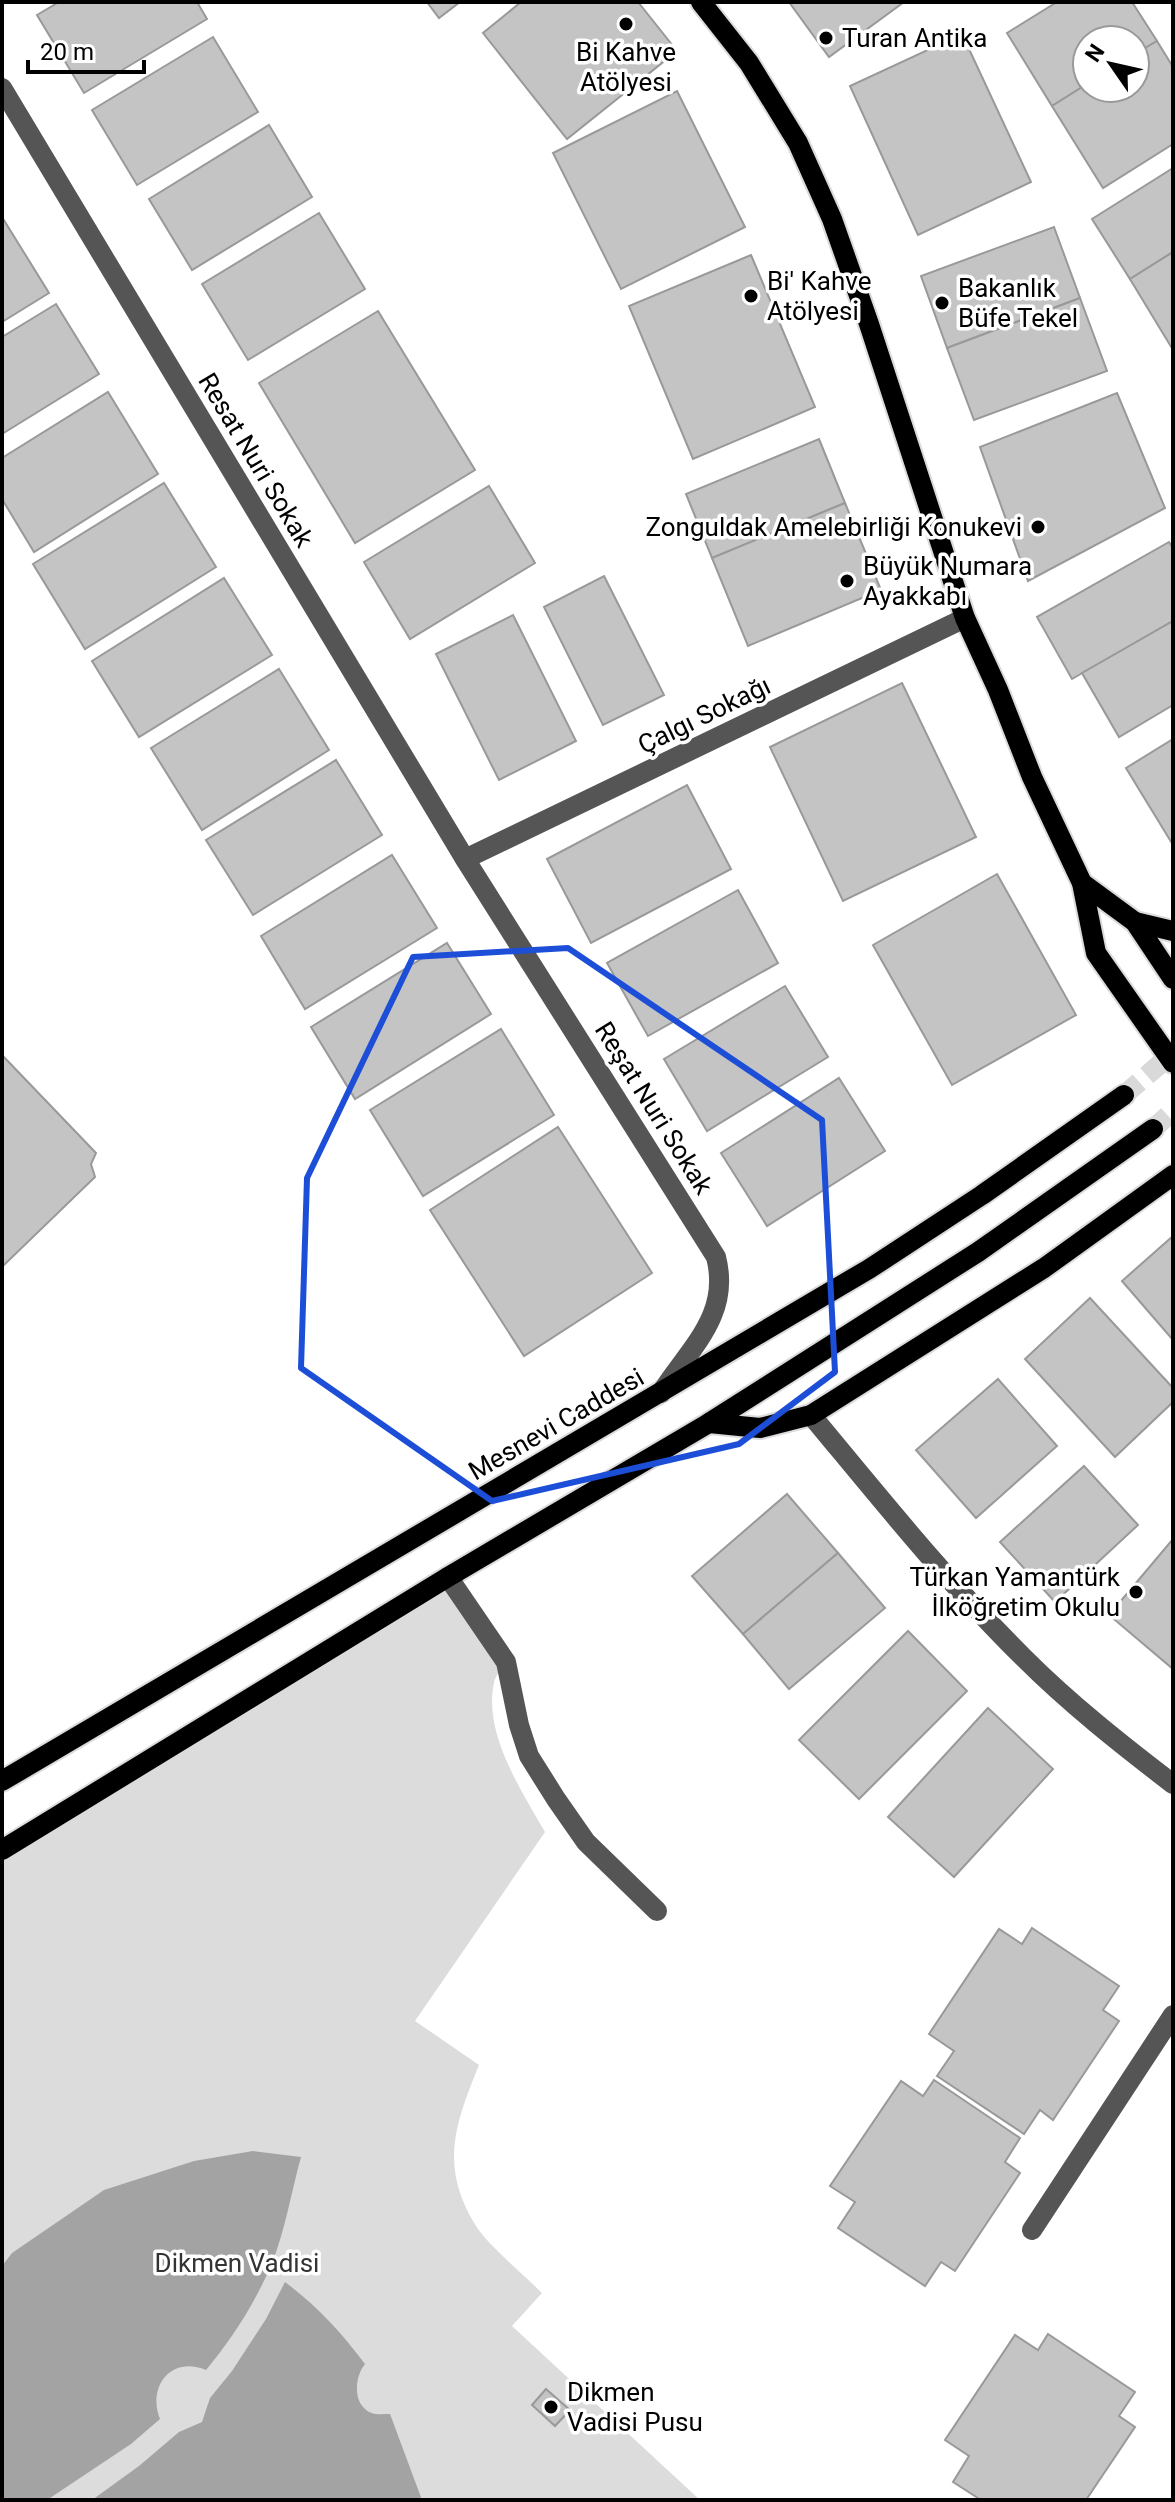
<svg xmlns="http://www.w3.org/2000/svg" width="1175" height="2502" viewBox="0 0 1175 2502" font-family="Roboto,sans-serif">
<rect width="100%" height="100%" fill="#fff"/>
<path fill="#dcdcdc" d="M448 1577 506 1662C502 1668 495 1676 494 1683 483 1733 521 1790 545 1832L415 2021 479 2065C455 2124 439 2167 476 2226 488 2245 525 2276 542 2293L512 2326 700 2500H2V1850Z"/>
<g fill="#a3a3a3">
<path d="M253 2151 301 2157C291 2193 284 2237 269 2270 253 2306 231 2340 206 2370 171 2355 147 2387 160 2419L131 2444 47 2500H2V2266L12 2253 104 2190 194 2161Z"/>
<path d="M285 2282C317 2306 341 2332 365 2364 356 2375 353 2397 364 2408 371 2416 381 2414 390 2414L422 2500H92L139 2466 179 2432 202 2422 210 2398 232 2371 266 2319Z"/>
</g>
<g fill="#c4c4c4" stroke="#999" stroke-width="2">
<polygon points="59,2 197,2 207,19 84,93 37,15"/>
<polygon points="427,2 460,2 439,18"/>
<polygon points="521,2 638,2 677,51 567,139 483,33"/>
<polygon points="789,2 904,2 829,57"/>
<polygon points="1057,2 1132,2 1157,41 1135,54 1135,40 1087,40 1087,84 1052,106 1007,33"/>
<polygon points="962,34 1031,182 918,235 850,86"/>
<polygon points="213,37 258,112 137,185 92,110"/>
<polygon points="1157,41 1173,67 1173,144 1103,188 1052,106 1087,84 1087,88 1135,88 1135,54"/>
<polygon points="677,91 745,227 621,289 553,153"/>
<polygon points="269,125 312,197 192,270 149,199"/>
<polygon points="1173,168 1173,252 1130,279 1092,219"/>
<polygon points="319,213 365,289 248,360 202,284"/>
<polygon points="2,217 49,293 2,322"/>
<polygon points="1054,227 1080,298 947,348 921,276"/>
<polygon points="1173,252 1173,350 1130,279"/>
<polygon points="751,255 815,407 693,459 629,306"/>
<polygon points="1080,298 1107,371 974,420 947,348"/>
<polygon points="56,304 99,374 2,434 2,337"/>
<polygon points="378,311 475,470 355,543 259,383"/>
<polygon points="108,392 158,474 34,552 2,499 2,458"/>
<polygon points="1117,393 1165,508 1028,581 980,447"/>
<polygon points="819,439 845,503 712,558 686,494"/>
<polygon points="164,483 216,567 85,649 33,564"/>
<polygon points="489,486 535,563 410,639 364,562"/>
<polygon points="845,503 881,590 748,646 712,558"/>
<polygon points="1169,542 1173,548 1173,621 1072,679 1037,617"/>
<polygon points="604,576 664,695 603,725 544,607"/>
<polygon points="224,578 272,655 139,737 92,661"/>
<polygon points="513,615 576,741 499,780 436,654"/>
<polygon points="1173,621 1173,705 1119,737 1082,673"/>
<polygon points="279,669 329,750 202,830 151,748"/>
<polygon points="902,683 976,837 843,901 770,747"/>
<polygon points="1173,739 1173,845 1126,768"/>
<polygon points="336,760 382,835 253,915 206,840"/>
<polygon points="687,785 731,869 591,943 547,859"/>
<polygon points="392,855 437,928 305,1009 261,936"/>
<polygon points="997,874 1076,1015 952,1085 873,945"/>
<polygon points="738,890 778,963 648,1036 607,963"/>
<polygon points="447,943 491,1014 355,1099 311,1027"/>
<polygon points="785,986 828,1057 707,1131 664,1059"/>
<polygon points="501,1029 554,1115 423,1196 370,1110"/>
<polygon points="2,1055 96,1153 91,1164 95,1177 2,1267"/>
<polygon points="839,1078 885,1151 767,1226 721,1153"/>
<polygon points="558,1127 652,1273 524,1356 430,1210"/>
<polygon points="1173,1236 1173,1340 1122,1281"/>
<polygon points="1090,1298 1173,1388 1173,1402 1115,1457 1025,1359"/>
<polygon points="998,1379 1057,1446 976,1518 916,1450"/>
<polygon points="1084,1466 1138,1525 1055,1602 1000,1542"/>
<polygon points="787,1494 838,1553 743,1634 692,1576"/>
<polygon points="1173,1539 1173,1669 1109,1615"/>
<polygon points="838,1553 885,1608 789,1689 743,1634"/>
<polygon points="908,1631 967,1691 859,1799 799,1740"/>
<polygon points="988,1708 1053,1769 954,1877 888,1817"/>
<polygon points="1032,1928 1119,1986 1103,2010 1119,2021 1053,2120 1040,2110 1024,2134 937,2076 954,2051 929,2034 999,1929 1022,1944"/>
<polygon points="934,2080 1020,2138 1005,2162 1020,2173 955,2271 941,2262 925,2286 838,2228 855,2202 830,2186 901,2081 923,2096"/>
<polygon points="1048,2334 1135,2392 1119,2416 1135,2427 1086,2500 981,2500 953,2482 969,2456 945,2440 1015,2335 1038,2350"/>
<polygon points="546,2389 570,2410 555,2426 532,2405"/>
</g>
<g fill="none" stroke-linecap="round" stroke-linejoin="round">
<g stroke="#d9d9d9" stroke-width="20" stroke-dasharray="20 10" stroke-linecap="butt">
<polyline points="1124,1095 1173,1053"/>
<polyline points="1153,1129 1173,1111"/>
</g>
<defs>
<g id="major">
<polyline points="701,2 749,63 798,143 832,219 869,324 965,618 998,690 1032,777 1082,883 1096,953 1173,1063"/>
<polyline points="1082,883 1135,922 1173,979"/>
<polyline points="1135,922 1173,931"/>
<polyline points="709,1423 760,1428 811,1415 1044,1268 1173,1175"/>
<polyline points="2,1781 869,1269 982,1195 1124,1095"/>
<polyline points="2,1850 448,1577 709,1423 978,1252 1153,1129"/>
</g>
</defs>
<use href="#major" stroke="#dbdbdb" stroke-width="24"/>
<g stroke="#555" stroke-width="20">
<path d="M2 88 465 859 716 1257C731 1315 690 1348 661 1393"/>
<polyline points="465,859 965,618"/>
<path d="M811 1415C880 1498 947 1582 1024 1658 1070 1704 1122 1745 1173 1784"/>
<polyline points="448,1577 506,1662 519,1725 529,1756 556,1799 586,1842 657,1911"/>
<polyline points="1032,2230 1173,2015"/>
</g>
<use href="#major" stroke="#000" stroke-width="20"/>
</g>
<path fill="none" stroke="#1d4ed8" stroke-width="6" stroke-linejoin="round" d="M568 948 822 1120 835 1372 739 1444 492 1501 301 1368 307 1178 413 957Z"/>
<g fill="#000" stroke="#fff" stroke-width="3">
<circle cx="626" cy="24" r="8"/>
<circle cx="826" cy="38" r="8"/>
<circle cx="751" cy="296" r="8"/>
<circle cx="942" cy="303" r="8"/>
<circle cx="1038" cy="527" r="8"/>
<circle cx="847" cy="581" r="8"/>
<circle cx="1136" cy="1592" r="8"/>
<circle cx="551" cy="2407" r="8"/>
</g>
<g text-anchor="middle" stroke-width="7" stroke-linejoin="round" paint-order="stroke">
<g font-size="26" fill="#000" stroke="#fff" text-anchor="start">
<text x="842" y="47">Turan Antika</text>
<text x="626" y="61" text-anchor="middle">Bi Kahve<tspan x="626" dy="30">Atölyesi</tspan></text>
<text x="767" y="290">Bi' Kahve<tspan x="767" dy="30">Atölyesi</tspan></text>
<text x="958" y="297">Bakanlık<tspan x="958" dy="30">Büfe Tekel</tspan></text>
<text x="1022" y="536" text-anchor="end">Zonguldak Amelebirliği Konukevi</text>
<text x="863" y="575">Büyük Numara<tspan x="863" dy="30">Ayakkabı</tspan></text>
<text x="1120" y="1586" text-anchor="end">Türkan Yamantürk<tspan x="1120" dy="30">İlköğretim Okulu</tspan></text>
<text x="567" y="2401">Dikmen<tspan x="567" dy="30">Vadisi Pusu</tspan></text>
</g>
<g font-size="26" fill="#000" stroke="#fff">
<text transform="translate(256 460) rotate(59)" y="9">Resat Nuri Sokak</text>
<text transform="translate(704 715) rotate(-26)" y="9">Çalgı Sokağı</text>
<text transform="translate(654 1108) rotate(58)" y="9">Reşat Nuri Sokak</text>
<text transform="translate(556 1424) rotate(-30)" y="9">Mesnevi Caddesi</text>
</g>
<g font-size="26" fill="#333" stroke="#fff">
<text x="237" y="2272">Dikmen Vadisi</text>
</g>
</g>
<rect width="1175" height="2502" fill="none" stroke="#000000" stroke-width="8"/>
<g transform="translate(1111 64) rotate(304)"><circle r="38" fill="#ffffff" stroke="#999999" stroke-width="2"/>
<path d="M0-6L14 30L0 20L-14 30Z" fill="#000000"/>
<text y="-12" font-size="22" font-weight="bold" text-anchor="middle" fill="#000000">N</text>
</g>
<path d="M28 60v12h116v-12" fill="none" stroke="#000000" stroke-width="4"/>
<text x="40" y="60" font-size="24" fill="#000000" stroke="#ffffff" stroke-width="6" paint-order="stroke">20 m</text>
</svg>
